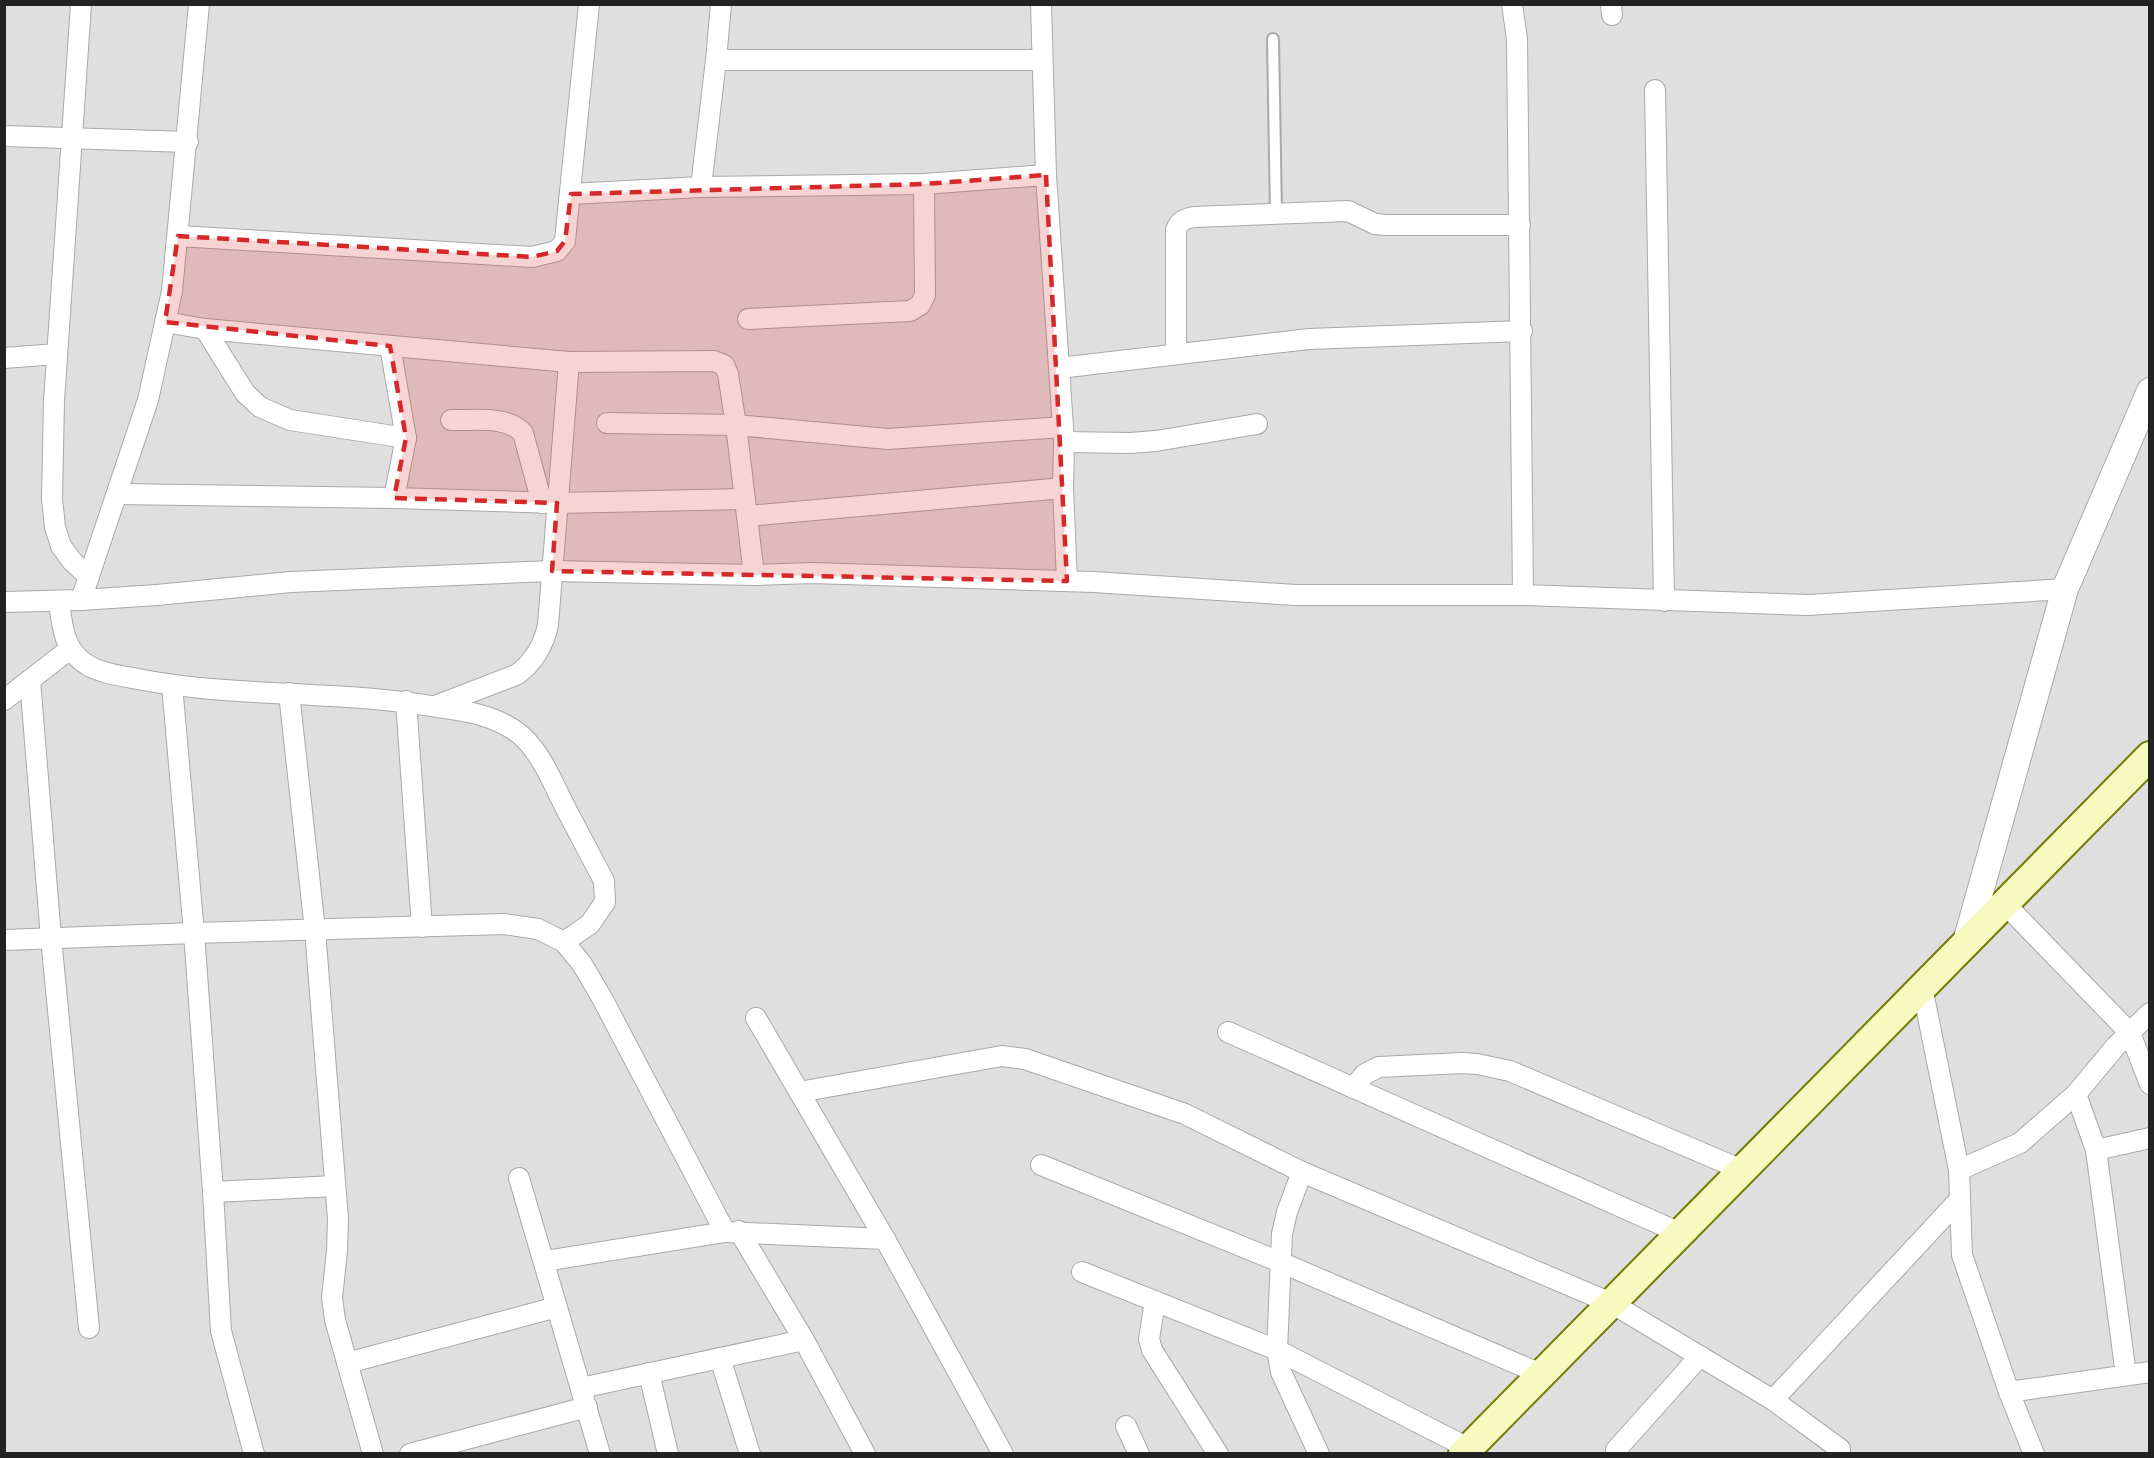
<svg xmlns="http://www.w3.org/2000/svg" width="2154" height="1458" viewBox="0 0 2154 1458" font-family="'Golos Text',sans-serif">
<rect width="100%" height="100%" fill="#f2efe9"/>
<rect fill="#e0dfdf" x="5" y="5" width="2144" height="1448"/>
<g fill="none" stroke-linecap="round" stroke-linejoin="round">
<defs>
<polyline id="service" points="1273,39 1276,214"/>
<g id="minor">
<polyline points="81,4 54,401 52,499 55,527 61,546 72,561 89,577"/>
<polyline points="1041,4 1046,175 1064,442 1063,488 1067,581"/>
<polyline points="1512,4 1517,39 1523,595"/>
<polyline points="1611,4 1612,15"/>
<polyline points="716,60 1042,60"/>
<polyline points="1655,90 1664,601"/>
<polyline points="4,136 188,142"/>
<polyline points="701,187 716,60 721,4"/>
<polyline points="571,194 701,187 924,184 1046,175"/>
<polyline points="178,236 532,257 557,251 565,241 589,4"/>
<polyline points="748,319 910,311 920,305 925,295 924,184"/>
<polyline points="165,322 205,329 569,362 714,361 724,365 728,374 736,425 754,575"/>
<polyline points="205,329 245,393 260,407 290,420 406,438"/>
<polyline points="390,346 406,438 394,498"/>
<path d="M1176 354V230C1179 221 1184 219 1194 217L1348 211 1375 224 1386 225H1520"/>
<polyline points="4,358 57,354"/>
<polyline points="1059,368 1309,339 1522,331"/>
<path d="M451 420C474 421 506 415 523 433L542 503"/>
<polyline points="607,423 736,425 888,439 1063,427"/>
<polyline points="1064,442 1130,443 1156,441 1257,424"/>
<polyline points="117,494 394,498 557,503 745,499"/>
<polyline points="747,516 1063,488"/>
<polyline points="81,600 148,400 172,291 199,4"/>
<path d="M59 601C62 624 63 647 83 662 99 674 124 676 143 680 240 698 340 690 437 707 464 711 490 714 514 730 539 747 551 779 564 805 577 830 591 856 604 881L605 902 590 924 564 942 582 964 602 998 725 1232 885 1239"/>
<polyline points="4,602 81,600 157,595 291,582 552,571 754,575 812,573 1094,582 1295,595 1523,595 1808,605 2065,589"/>
<polyline points="70,649 30,680 51,938 89,1328"/>
<polyline points="172,685 194,933 504,924 538,929 564,942"/>
<polyline points="289,693 315,930 338,1219 337,1251 332,1298 335,1320 373,1454"/>
<polyline points="4,700 30,680"/>
<polyline points="406,701 422,927"/>
<path d="M435 706 516 675C533 664 544 644 548 625L569 362"/>
<polyline points="2004,903 2130,1033 2150,1084"/>
<polyline points="4,940 194,933 213,1192 221,1331 254,1454"/>
<polyline points="1922,987 1959,1170 2020,1143 2076,1094 2116,1046 2150,1013"/>
<polyline points="756,1018 885,1239 1003,1454"/>
<polyline points="1228,1032 1680,1233"/>
<polyline points="1353,1088 1365,1074 1379,1067 1462,1063 1477,1064 1510,1071 1742,1170"/>
<polyline points="799,1092 1002,1056 1025,1059 1185,1114 1302,1172 1611,1303 1773,1400"/>
<polyline points="2076,1094 2096,1150 2126,1375"/>
<polyline points="2096,1150 2150,1138"/>
<polyline points="1041,1165 1280,1262 1541,1374"/>
<polyline points="1959,1170 1962,1255 2009,1392 2150,1372"/>
<polyline points="1302,1172 1287,1212 1282,1234 1277,1350 1281,1372 1319,1454"/>
<polyline points="519,1178 600,1454"/>
<polyline points="213,1192 335,1186"/>
<polyline points="739,1231 804,1340 865,1454"/>
<polyline points="545,1261 725,1232"/>
<polyline points="1082,1272 1277,1350 1468,1448"/>
<polyline points="1155,1301 1149,1339 1152,1350 1218,1454"/>
<polyline points="720,1358 750,1454"/>
<polyline points="347,1363 557,1307"/>
<polyline points="649,1373 668,1454"/>
<polyline points="581,1388 804,1340"/>
<polyline points="2009,1392 2034,1454"/>
<polyline points="1126,1426 1139,1454"/>
<polyline points="1616,1450 1700,1356"/>
<polyline points="410,1454 587,1407"/>
<polyline points="1838,1454 1840,1449 1773,1400 1960,1199"/>
</g>
<polyline id="tertiary" points="1966,942 2065,589 2150,391"/>
<polyline id="secondary" points="1463,1454 2150,756"/>
</defs>
<use href="#service" stroke="#a9a9a9" stroke-width="14"/>
<use href="#minor" stroke="#a9a9a9" stroke-width="22"/>
<use href="#tertiary" stroke="#a9a9a9" stroke-width="28"/>
<use href="#secondary" stroke="#707d05" stroke-width="32"/>
<use href="#service" stroke="#fff" stroke-width="10"/>
<use href="#minor" stroke="#fff" stroke-width="20"/>
<use href="#tertiary" stroke="#fff" stroke-width="26"/>
<use href="#secondary" stroke="#f7fabf" stroke-width="28"/>
</g>
<path fill="#d62828" fill-opacity="0.2" stroke="#d62828" stroke-width="4.5" stroke-dasharray="12 8" stroke-linejoin="round" d="M1046 175 1067 581 552 571 557 503 394 498 406 438 390 346 165 322 178 236 532 257 557 251 565 241 571 194 924 184Z"/>
<rect width="2154" height="1458" fill="none" stroke="#222222" stroke-width="12"/>
</svg>
